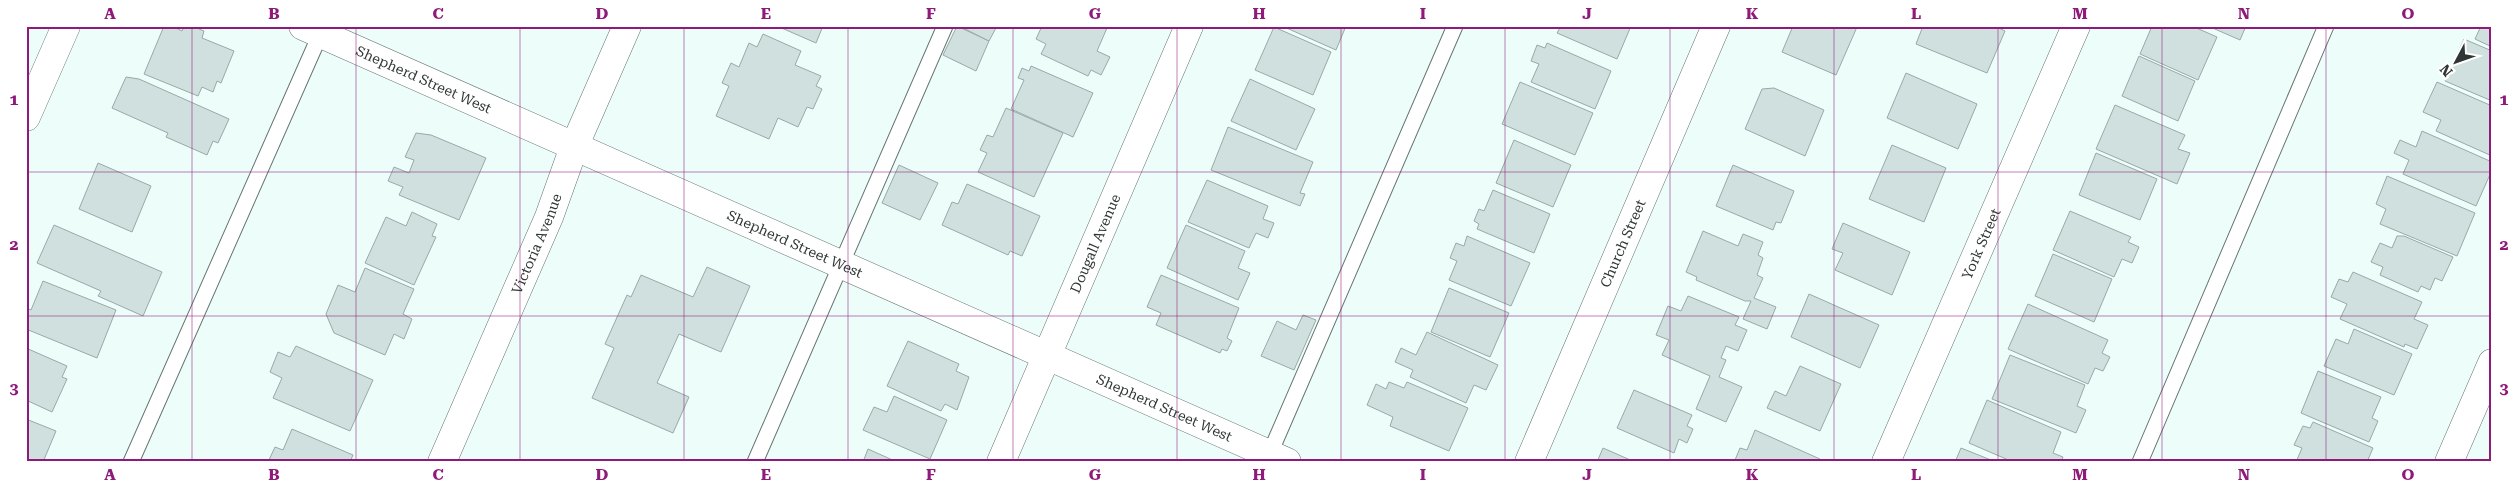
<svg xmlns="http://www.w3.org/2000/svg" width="2518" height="488" viewBox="0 0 2518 488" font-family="'Roboto Serif',serif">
<rect width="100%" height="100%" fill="#ecfdfa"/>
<g fill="#cfe0de" stroke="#99a9a7">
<polygon points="164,26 172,26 182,31 184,26 192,26 204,31 202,38 234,51 221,83 217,81 213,92 202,87 198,96 144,74"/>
<polygon points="777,26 823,26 816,43"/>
<polygon points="957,26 989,41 976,71 943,55"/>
<polygon points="959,26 997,26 989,41"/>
<polygon points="1042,26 1102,26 1107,28 1097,51 1110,57 1101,75 1091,70 1088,76 1041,54 1046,44 1036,39"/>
<polygon points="1282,26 1346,26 1336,50"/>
<polygon points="1561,26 1560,26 1631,26 1617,59 1557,33"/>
<polygon points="1793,26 1857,27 1836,75 1782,52"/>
<polygon points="1923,26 1995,26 2005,31 1987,73 1916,44"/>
<polygon points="2152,26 2192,26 2217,37 2198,80 2140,54"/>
<polygon points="2208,26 2246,26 2240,40"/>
<polygon points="2481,26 2492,26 2492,47 2475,39"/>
<polygon points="1274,27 1331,52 1313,95 1255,70"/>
<polygon points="763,34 801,51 795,65 821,76 816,86 822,89 813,109 807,107 798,127 778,118 769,139 716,116 729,86 722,83 731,63 739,67 749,43 757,47"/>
<polygon points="2464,39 2492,51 2492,101 2445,81"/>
<polygon points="1547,43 1611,71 1595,109 1531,82 1539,64 1531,61 1537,45 1545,48"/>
<polygon points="2139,56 2195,81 2178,121 2122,96"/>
<polygon points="1031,66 1093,93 1073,137 1011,109 1024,80 1018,78 1022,68 1029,71"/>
<polygon points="1906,73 1977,104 1958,149 1887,118"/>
<polygon points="126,77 139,79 229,119 218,143 213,141 207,155 166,137 168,133 112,108"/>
<polygon points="1250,79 1315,109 1296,150 1231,121"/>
<polygon points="1520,82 1593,113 1575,155 1502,124"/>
<polygon points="2437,82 2492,106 2492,156 2436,131 2441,120 2423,112"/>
<polygon points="1774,88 1824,110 1805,156 1745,129 1762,89"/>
<polygon points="2115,105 2185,135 2178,149 2190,153 2177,184 2096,149"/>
<polygon points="1006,108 1063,133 1034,197 978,172 987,153 980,150 987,135 993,137"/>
<polygon points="1228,127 1313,162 1300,193 1305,194 1300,206 1211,170"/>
<polygon points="2422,131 2492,162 2492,170 2476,206 2403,174 2409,160 2394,153 2400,140 2416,147"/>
<polygon points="416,133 431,135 486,158 459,220 399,195 403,187 388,181 394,167 409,173 414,160 405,157"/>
<polygon points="1514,140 1571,165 1553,207 1496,183"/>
<polygon points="1892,145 1946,168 1924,222 1869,199"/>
<polygon points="2096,153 2157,179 2140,220 2079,195"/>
<polygon points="98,163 151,186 132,232 79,209"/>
<polygon points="899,165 938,183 920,220 882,203"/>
<polygon points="1733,165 1794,191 1781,223 1776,222 1773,230 1716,206"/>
<polygon points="2387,176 2475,213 2457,256 2380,224 2386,209 2376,204"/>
<polygon points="1207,180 1268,206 1263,219 1274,223 1268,238 1256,233 1249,248 1188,222"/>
<polygon points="967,184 1040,216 1022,256 1010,251 1008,255 942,225 952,202 958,204"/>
<polygon points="1493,190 1550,214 1534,253 1477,229 1479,224 1474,221 1479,209 1484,211"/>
<polygon points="2070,211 2131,237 2128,242 2139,247 2132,263 2122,259 2114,277 2053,250"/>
<polygon points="412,212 437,224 432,236 436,237 414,285 365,263 386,217 406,226"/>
<polygon points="1843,223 1910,252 1892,295 1835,270 1843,253 1832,249"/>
<polygon points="54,225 162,272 143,316 98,296 101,291 37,263"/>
<polygon points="1186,225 1245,251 1238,268 1250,273 1238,300 1167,268"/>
<polygon points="1703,231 1738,246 1743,234 1763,242 1758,255 1763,258 1757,275 1763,278 1754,298 1776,307 1767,329 1743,319 1751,301 1745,301 1696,280 1697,277 1686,272"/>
<polygon points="1467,236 1530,263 1511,306 1449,280 1457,261 1450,258 1456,243 1464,246"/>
<polygon points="2397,236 2404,236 2453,257 2442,281 2435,278 2430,290 2421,286 2418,292 2380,275 2383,267 2371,262 2380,243 2392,248"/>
<polygon points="2053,254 2112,279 2094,322 2035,296"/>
<polygon points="707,267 750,286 721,352 679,334 657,383 689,397 673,433 592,398 614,348 605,344 627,295 631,297 641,275 693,297"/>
<polygon points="365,268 414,289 403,314 412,319 404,339 394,334 385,355 334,333 326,314 338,285 355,292"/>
<polygon points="2353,272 2422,302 2414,319 2428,325 2417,349 2405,344 2404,347 2340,319 2347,304 2331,297 2339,279 2348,282"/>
<polygon points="1161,275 1239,308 1227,338 1232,341 1227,351 1222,349 1220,353 1156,325 1161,313 1147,307"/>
<polygon points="43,281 116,310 97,358 26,329 26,308 31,310"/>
<polygon points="1449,288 1509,313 1490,357 1431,332"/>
<polygon points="1809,294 1879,325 1860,368 1791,337"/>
<polygon points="1688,296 1739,317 1735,325 1747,330 1738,351 1726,346 1721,358 1726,360 1719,377 1742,387 1726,422 1696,409 1710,376 1662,355 1669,340 1656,335 1668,306 1681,311"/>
<polygon points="2028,304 2108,340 2102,353 2110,357 2103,371 2095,368 2088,384 2008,349"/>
<polygon points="1303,315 1316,320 1294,370 1261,356 1277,321 1296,330"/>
<polygon points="2354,329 2412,354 2394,395 2324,366 2336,339 2348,344"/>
<polygon points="1427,332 1498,365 1486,390 1474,385 1466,403 1410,377 1413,370 1395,362 1401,348 1416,355"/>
<polygon points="908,341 959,364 956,371 969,377 957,410 945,404 941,411 887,386"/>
<polygon points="296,346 373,380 350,431 273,398 282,378 270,372 278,352 290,357"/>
<polygon points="26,348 67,366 62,377 67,379 52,412 26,400"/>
<polygon points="2010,355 2085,385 2077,406 2086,410 2076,433 1992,399"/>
<polygon points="1800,366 1841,384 1820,431 1767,408 1775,391 1786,396"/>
<polygon points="2318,371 2381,397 2372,418 2378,421 2369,442 2301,413"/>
<polygon points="1389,382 1404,388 1407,382 1468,408 1449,451 1390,426 1393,417 1367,405 1376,384 1386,389"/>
<polygon points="1634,390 1692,415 1687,426 1693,429 1687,443 1679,439 1674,453 1617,428"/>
<polygon points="894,396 947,420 930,459 863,430 874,407 887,412"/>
<polygon points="1987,400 2061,432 2053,453 2063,457 2061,462 2013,462 1969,443"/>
<polygon points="26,419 56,431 43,462 26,462"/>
<polygon points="2313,422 2373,448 2367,462 2296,462 2302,448 2294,445 2303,426 2310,428"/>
<polygon points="292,429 353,455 350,462 268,462 275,447 283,450"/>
<polygon points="1755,430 1820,459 1818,462 1735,460 1740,448 1747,450"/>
<polygon points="1603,448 1635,462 1597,462"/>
<polygon points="1961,448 1996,462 1955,462"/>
<polygon points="868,449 897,462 863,462"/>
</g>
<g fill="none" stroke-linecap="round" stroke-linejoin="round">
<defs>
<g id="service">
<polyline points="1267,460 1455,26"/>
<polyline points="131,462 323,28"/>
<polyline points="755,462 945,26"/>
<polyline points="2140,462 2326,26"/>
</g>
<g id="minor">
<path id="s1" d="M303 26 1287 462"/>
<polyline points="26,117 66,26"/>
<path id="s2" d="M442 462 549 217 574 147 627 26"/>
<path id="s3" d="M1001 462 1189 26"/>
<path id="s4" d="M1529 462 1716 26"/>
<path id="s5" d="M1886 462 2076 26"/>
<polyline points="2449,462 2492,363"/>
</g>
</defs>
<use href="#service" stroke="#667573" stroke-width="17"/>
<use href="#minor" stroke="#667573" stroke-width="29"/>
<use href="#service" stroke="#fff" stroke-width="15"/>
<use href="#minor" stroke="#fff" stroke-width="28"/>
</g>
<path fill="none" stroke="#8f1a79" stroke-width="1" stroke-opacity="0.55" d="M192 26V462M356 26V462M520 26V462M684 26V462M848 26V462M1013 26V462M1177 26V462M1341 26V462M1505 26V462M1670 26V462M1834 26V462M1998 26V462M2162 26V462M2326 26V462M26 172H2492M26 316H2492"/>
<g text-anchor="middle" stroke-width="4" stroke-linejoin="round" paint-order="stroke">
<g font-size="14" fill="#303635" stroke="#fff">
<text dy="5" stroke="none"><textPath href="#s1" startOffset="132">Shepherd Street West</textPath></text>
<text dy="5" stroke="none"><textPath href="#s2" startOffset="238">Victoria Avenue</textPath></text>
<text dy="5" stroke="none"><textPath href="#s3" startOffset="238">Dougall Avenue</textPath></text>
<text dy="5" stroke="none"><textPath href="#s4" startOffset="238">Church Street</textPath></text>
<text dy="5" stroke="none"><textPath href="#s5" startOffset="238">York Street</textPath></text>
<text dy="5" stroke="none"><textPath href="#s1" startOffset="538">Shepherd Street West</textPath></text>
<text dy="5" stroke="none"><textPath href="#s1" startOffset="942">Shepherd Street West</textPath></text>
</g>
</g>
<rect width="2518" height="488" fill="none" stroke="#ffffff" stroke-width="55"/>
<g transform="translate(2456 62) rotate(229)" stroke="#ffffff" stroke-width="4" paint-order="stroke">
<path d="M0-4L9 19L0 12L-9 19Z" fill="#303635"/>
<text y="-8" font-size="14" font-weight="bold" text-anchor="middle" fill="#303635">N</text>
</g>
<rect x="28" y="28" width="2462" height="432" fill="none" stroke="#8f1a79" stroke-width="2"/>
<g font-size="16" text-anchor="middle" font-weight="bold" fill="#8f1a79">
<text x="110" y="19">A</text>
<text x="274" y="19">B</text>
<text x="438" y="19">C</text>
<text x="602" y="19">D</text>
<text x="766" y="19">E</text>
<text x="931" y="19">F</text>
<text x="1095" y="19">G</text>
<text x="1259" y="19">H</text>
<text x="1423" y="19">I</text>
<text x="1587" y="19">J</text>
<text x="1752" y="19">K</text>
<text x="1916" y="19">L</text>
<text x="2080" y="19">M</text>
<text x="2244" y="19">N</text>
<text x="2408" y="19">O</text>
<text x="14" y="105">1</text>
<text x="2504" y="105">1</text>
<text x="14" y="250">2</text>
<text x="2504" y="250">2</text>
<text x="14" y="394">3</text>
<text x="2504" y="394">3</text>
<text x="110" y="480">A</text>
<text x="274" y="480">B</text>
<text x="438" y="480">C</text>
<text x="602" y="480">D</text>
<text x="766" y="480">E</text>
<text x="931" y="480">F</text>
<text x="1095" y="480">G</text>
<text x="1259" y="480">H</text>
<text x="1423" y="480">I</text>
<text x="1587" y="480">J</text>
<text x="1752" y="480">K</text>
<text x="1916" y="480">L</text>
<text x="2080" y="480">M</text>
<text x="2244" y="480">N</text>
<text x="2408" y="480">O</text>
</g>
</svg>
